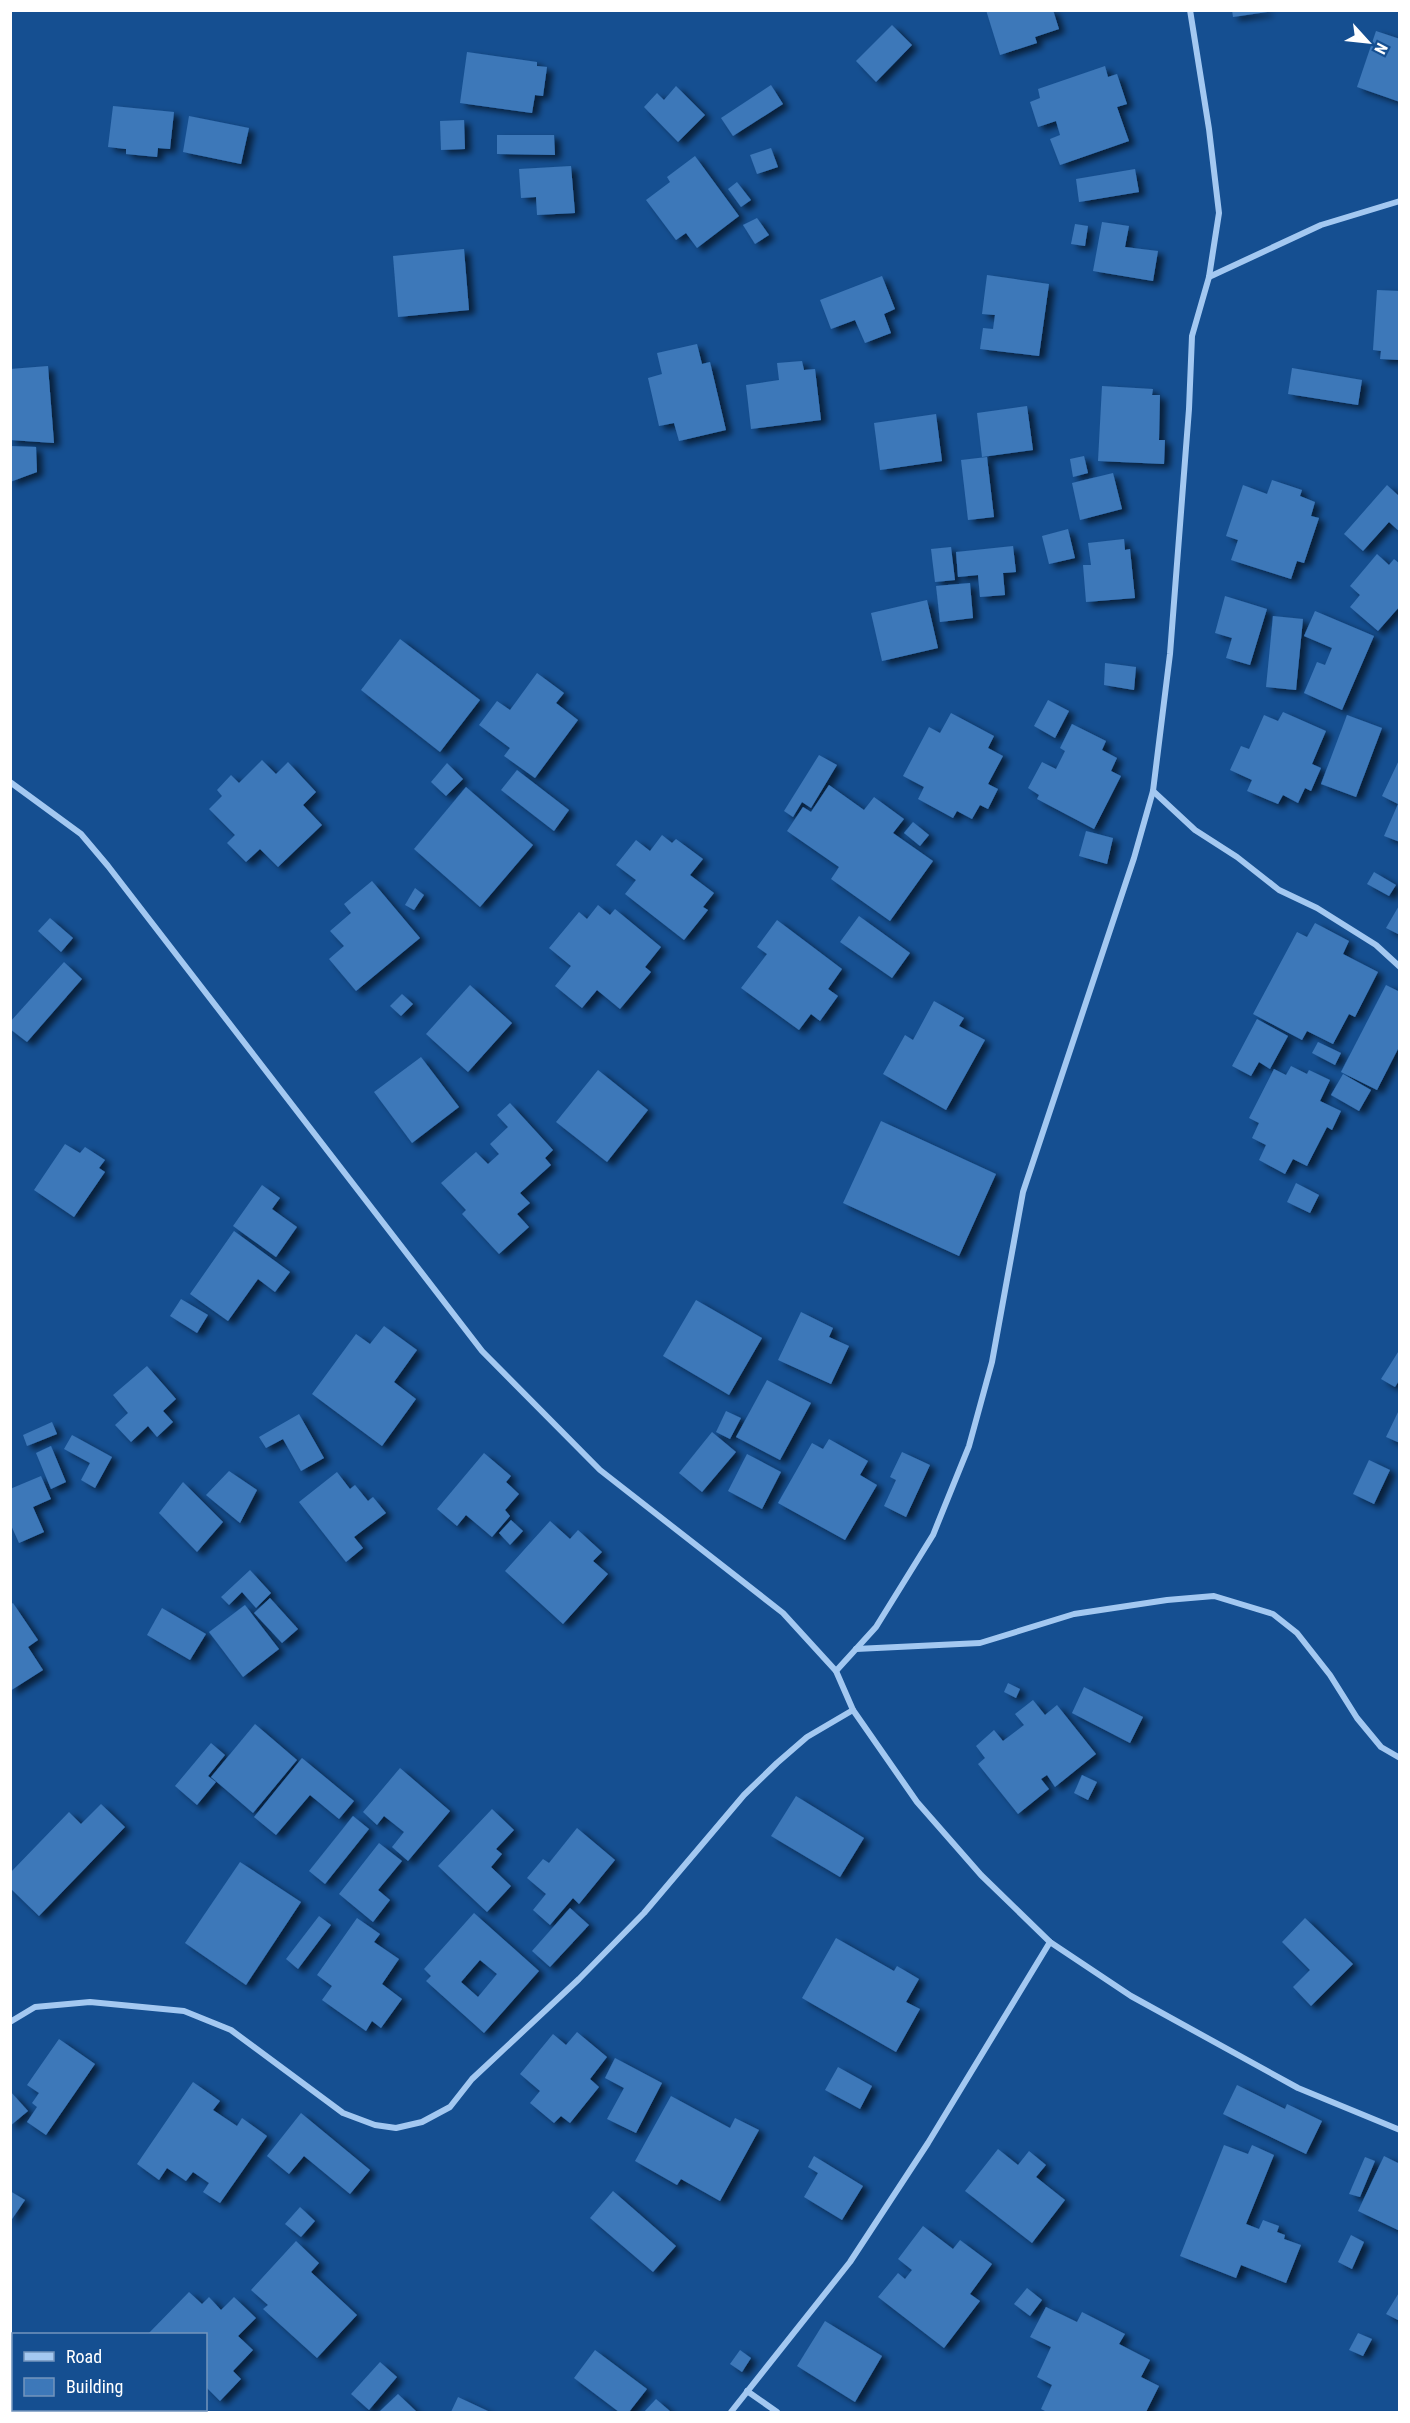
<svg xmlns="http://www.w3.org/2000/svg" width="1410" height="2423" viewBox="0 0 1410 2423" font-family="'Roboto Condensed',sans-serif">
<defs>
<filter id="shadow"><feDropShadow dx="6" dy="4" stdDeviation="3" flood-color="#0009"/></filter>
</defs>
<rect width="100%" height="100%" fill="#154f91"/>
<g fill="#3d78b9" fill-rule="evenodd" filter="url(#shadow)">
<polygon points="986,10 1053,10 1059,29 1035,37 1037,43 1000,55"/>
<polygon points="1232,10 1267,10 1267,12 1233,17"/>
<polygon points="892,25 912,45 876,82 856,61"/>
<polygon points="1376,31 1400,39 1400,102 1357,87"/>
<polygon points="467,52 537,62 537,66 547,67 543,96 535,95 532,113 460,103"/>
<polygon points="1105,66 1108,77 1117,74 1127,104 1117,107 1129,141 1060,165 1050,139 1060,135 1056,121 1038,127 1030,102 1040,98 1038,89"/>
<polygon points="771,85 783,104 733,136 721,118"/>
<polygon points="676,86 705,115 678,142 644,107 657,93 664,100"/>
<polygon points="113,106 174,112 170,149 158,148 157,157 126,154 126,149 108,147"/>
<polygon points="189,116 249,128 241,164 183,152"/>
<polygon points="464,120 465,149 441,150 440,121"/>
<polygon points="497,135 554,135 555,155 497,154"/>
<polygon points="771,148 778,167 757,174 750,155"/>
<polygon points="695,156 739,216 697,248 686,233 676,240 646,200 670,182 667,177"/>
<polygon points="571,166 575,213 537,215 536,197 521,198 519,169"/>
<polygon points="1135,169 1139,192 1079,202 1076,179"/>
<polygon points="737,182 751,200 741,207 728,189"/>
<polygon points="757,218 769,235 755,244 743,225"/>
<polygon points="1102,222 1129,226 1125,247 1158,251 1153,281 1093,271"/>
<polygon points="1075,224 1088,226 1085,246 1071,244"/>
<polygon points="464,249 469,310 398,317 393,256"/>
<polygon points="987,275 1049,284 1039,356 980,349 983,328 993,329 995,315 982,314"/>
<polygon points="882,276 895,309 884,314 891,333 865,343 855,320 831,329 820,300"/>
<polygon points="1377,290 1400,291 1400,360 1380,359 1381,351 1373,350"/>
<polygon points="697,344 702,364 710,362 726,430 679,441 674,423 659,426 648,378 662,374 657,353"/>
<polygon points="802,361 804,370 815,369 821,420 751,429 746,385 779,380 777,363"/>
<polygon points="48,366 54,443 10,440 10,369"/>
<polygon points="1292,368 1362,380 1358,405 1288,394"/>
<polygon points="1102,386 1153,389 1152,395 1160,395 1159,440 1165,440 1164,464 1098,461"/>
<polygon points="1027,406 1033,450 982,457 977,413"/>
<polygon points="936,414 942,461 880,470 874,423"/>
<polygon points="10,446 36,447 37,472 10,482"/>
<polygon points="1084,456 1088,473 1073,477 1070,459"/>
<polygon points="987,457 994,517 968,520 961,460"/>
<polygon points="1113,473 1122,509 1080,520 1072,483"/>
<polygon points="1272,480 1302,490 1300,496 1315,502 1311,516 1319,518 1304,563 1297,561 1291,579 1231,560 1238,540 1226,536 1243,485 1267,494"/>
<polygon points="1387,485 1400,497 1400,532 1389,522 1363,551 1344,534"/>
<polygon points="1068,529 1075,558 1049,564 1042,536"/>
<polygon points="1124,539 1125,550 1130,549 1135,598 1086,602 1083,565 1091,565 1088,543"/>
<polygon points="1013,546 1016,572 1003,573 1005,595 980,597 978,575 958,577 956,552"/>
<polygon points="951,547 955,580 935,582 931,549"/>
<polygon points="1377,554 1389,565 1394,559 1400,564 1400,606 1378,631 1350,607 1360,595 1350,586"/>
<polygon points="970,583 973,618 940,622 936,586"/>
<polygon points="1225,596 1267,609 1250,665 1226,658 1232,638 1215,633"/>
<polygon points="927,600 938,648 882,661 871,613"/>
<polygon points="1315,611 1374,636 1342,710 1304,693 1317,662 1325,665 1332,648 1304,636"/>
<polygon points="1273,616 1303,619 1296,690 1266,687"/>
<polygon points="400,639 480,700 440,752 361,690"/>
<polygon points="1105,663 1136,667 1134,690 1104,685"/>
<polygon points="537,673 564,693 556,703 578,720 535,778 504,756 510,748 479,725 497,701 510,710"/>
<polygon points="1048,700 1069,711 1055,738 1034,726"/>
<polygon points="1283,712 1326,731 1312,764 1321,768 1311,791 1305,788 1298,803 1283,795 1278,804 1247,791 1252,780 1230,770 1241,746 1249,749 1264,715 1278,721"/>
<polygon points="951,713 994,736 988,748 1003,756 988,784 998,789 988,809 980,805 972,819 957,811 953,818 918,799 924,787 903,776 929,727 940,733"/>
<polygon points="1347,715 1382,728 1356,797 1321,784"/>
<polygon points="1072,724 1106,741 1102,750 1117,758 1111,771 1121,776 1094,829 1037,799 1039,795 1028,788 1042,762 1056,769 1065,751 1060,748"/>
<polygon points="819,755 837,765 811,808 802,802 793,817 784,811"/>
<polygon points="1400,758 1400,842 1384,836 1398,804 1382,796"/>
<polygon points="262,760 276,774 288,762 316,792 303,805 322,825 278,867 260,849 246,862 227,843 235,835 209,809 222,796 217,790 231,775 239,783"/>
<polygon points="447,763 463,779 446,796 431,782"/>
<polygon points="517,770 569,810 554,831 501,790"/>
<polygon points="829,785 864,810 874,797 904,819 893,833 933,861 890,921 831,879 839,867 787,831 803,807 811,812"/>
<polygon points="466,787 533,845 480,907 414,849"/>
<polygon points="913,822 929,835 920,846 904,833"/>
<polygon points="1086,831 1113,838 1107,864 1079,856"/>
<polygon points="662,835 672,843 676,839 703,859 690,875 714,893 703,907 708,910 684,940 625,894 636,880 616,865 636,840 650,851"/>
<polygon points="1374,872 1396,885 1389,896 1367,884"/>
<polygon points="372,881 420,938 356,991 329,959 344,946 330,931 351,913 344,904"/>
<polygon points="415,888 424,895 414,910 405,905"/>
<polygon points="1400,904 1400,935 1386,928"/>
<polygon points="598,905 610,915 615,909 661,947 645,967 651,972 620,1009 597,990 582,1008 555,986 571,966 549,948 579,912 587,919"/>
<polygon points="859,916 910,953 892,978 840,942"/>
<polygon points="50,918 73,938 61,952 38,931"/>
<polygon points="777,920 842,969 828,989 838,996 820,1021 811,1014 799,1030 741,988 767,954 757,947"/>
<polygon points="1315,923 1349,941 1343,954 1378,972 1355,1017 1349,1014 1333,1044 1307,1031 1302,1040 1253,1014 1297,932 1307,937"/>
<polygon points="64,962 82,979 27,1042 10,1029 10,1022"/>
<polygon points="470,985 512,1023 468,1072 426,1034"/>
<polygon points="1386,985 1400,992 1400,1045 1377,1090 1341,1072"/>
<polygon points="402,994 413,1004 401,1016 390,1006"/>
<polygon points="934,1001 964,1018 959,1026 985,1040 946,1110 883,1074 905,1035 913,1040"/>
<polygon points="1257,1019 1288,1036 1270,1069 1259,1062 1251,1076 1232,1066"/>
<polygon points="1318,1042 1341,1053 1335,1065 1312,1053"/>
<polygon points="421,1057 459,1107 412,1143 374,1092"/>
<polygon points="1291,1066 1307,1074 1309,1070 1330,1080 1320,1101 1341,1111 1332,1130 1327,1127 1307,1166 1293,1159 1285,1174 1259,1160 1266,1145 1252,1138 1259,1123 1249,1118 1274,1069 1286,1075"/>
<polygon points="598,1070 648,1110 607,1162 556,1122"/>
<polygon points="1343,1074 1371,1090 1359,1111 1331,1095"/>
<polygon points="510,1103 553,1150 545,1158 551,1165 520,1193 530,1203 517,1214 529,1227 499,1254 462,1214 466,1210 441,1183 476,1152 488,1164 499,1154 490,1144 508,1127 497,1115"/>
<polygon points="881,1121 996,1174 959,1256 843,1203"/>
<polygon points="65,1144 80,1153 85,1147 105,1160 99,1168 105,1172 74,1217 34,1190"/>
<polygon points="1296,1183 1319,1195 1310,1213 1287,1202"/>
<polygon points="262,1185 280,1198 272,1209 297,1227 276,1257 233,1226"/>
<polygon points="234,1231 290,1272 275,1292 258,1279 228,1321 190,1294"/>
<polygon points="181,1299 208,1315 197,1333 170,1316"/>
<polygon points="696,1300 762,1338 729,1395 663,1356"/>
<polygon points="801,1312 833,1328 829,1337 849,1346 831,1384 778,1360"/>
<polygon points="384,1326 417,1350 394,1382 416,1399 382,1446 312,1394 356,1334 370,1344"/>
<polygon points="1400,1349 1400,1379 1395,1387 1381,1379"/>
<polygon points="147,1366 176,1399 163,1411 173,1422 157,1437 148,1426 131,1442 115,1425 128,1413 113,1395"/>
<polygon points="767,1380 811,1403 780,1460 736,1437"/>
<polygon points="1400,1408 1400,1443 1386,1437"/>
<polygon points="726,1411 741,1418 730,1439 716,1432"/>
<polygon points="299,1414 324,1458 301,1471 283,1439 266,1448 259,1437"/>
<polygon points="52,1422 57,1434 27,1446 23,1435"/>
<polygon points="712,1432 736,1452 702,1492 679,1473"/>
<polygon points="72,1435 112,1457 95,1488 81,1480 90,1463 64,1449"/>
<polygon points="829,1439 868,1461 860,1475 877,1485 845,1540 778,1503 812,1443 823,1449"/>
<polygon points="51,1446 66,1482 51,1489 36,1453"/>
<polygon points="902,1452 930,1465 906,1517 884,1506 896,1480 890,1477"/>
<polygon points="484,1453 511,1476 506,1482 519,1494 505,1510 510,1516 492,1537 466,1515 457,1526 437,1509"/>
<polygon points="747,1454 781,1472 762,1509 728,1491"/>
<polygon points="1369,1460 1390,1470 1374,1504 1353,1494"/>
<polygon points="229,1471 257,1490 240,1523 206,1495"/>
<polygon points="337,1472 350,1489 355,1485 368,1501 373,1497 386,1513 354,1537 363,1548 346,1562 299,1502"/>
<polygon points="41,1476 51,1499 33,1507 44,1532 19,1543 10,1523 10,1489"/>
<polygon points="183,1482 223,1522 197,1552 159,1513"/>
<polygon points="511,1520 523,1531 510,1545 499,1533"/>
<polygon points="550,1521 570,1539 578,1530 602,1552 593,1561 608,1574 563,1624 505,1571"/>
<polygon points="250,1570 271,1593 256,1608 242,1592 229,1605 221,1597"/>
<polygon points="270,1598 298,1629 282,1643 254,1613"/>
<polygon points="13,1603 38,1640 28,1647 43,1670 10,1691 10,1605"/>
<polygon points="245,1605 279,1649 243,1677 209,1632"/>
<polygon points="162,1608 206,1634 190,1660 147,1635"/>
<polygon points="1008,1683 1020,1689 1016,1698 1004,1692"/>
<polygon points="1084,1687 1143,1717 1130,1743 1072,1713"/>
<polygon points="1033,1700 1045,1715 1057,1705 1096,1754 1055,1787 1047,1775 1041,1779 1049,1789 1018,1814 978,1764 985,1758 976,1746 994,1730 1003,1741 1024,1725 1015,1714"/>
<polygon points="255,1724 297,1760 253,1813 211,1777"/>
<polygon points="211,1743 225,1755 208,1776 216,1782 197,1805 175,1786"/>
<polygon points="302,1758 354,1801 339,1819 310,1795 276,1835 254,1817"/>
<polygon points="400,1768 450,1811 408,1861 392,1847 404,1832 384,1816 377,1825 363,1812"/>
<polygon points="1082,1775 1097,1782 1088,1800 1074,1793"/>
<polygon points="796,1796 864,1838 840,1877 771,1836"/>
<polygon points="101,1804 125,1827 39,1916 10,1888 10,1873 69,1812 81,1824"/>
<polygon points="492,1809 514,1830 496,1849 502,1854 491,1867 511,1886 487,1912 438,1866"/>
<polygon points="353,1816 369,1829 325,1884 309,1871"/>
<polygon points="577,1828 615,1860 579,1904 573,1898 550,1925 533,1910 546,1894 527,1878 543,1859 549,1863"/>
<polygon points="379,1843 402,1861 378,1890 390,1900 373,1922 339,1894"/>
<polygon points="240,1862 301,1902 246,1985 185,1943"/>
<polygon points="570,1908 589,1925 550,1967 532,1951"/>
<path d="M474 1913 539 1971 484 2033 426 1981 431 1976 424 1969ZM480 1960 497 1974 478 1997 461 1982Z"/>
<polygon points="319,1916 331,1925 298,1969 286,1959"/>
<polygon points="357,1918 380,1934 374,1942 399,1959 382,1984 402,1999 381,2028 372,2021 366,2031 322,2000 332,1986 317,1975"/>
<polygon points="1305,1918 1353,1964 1311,2006 1293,1987 1310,1970 1282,1942"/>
<polygon points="836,1938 894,1971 897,1966 919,1979 906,2002 920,2009 896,2052 802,1998"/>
<polygon points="577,2032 607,2057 590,2079 599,2087 570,2123 561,2116 554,2123 530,2103 540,2091 520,2074 553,2034 566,2045"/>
<polygon points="59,2039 95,2064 46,2135 27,2122 37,2107 32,2103 39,2093 27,2085"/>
<polygon points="615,2058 662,2083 636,2133 607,2119 624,2088 605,2078"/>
<polygon points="838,2067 872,2086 860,2109 825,2090"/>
<polygon points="193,2082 220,2101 213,2110 237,2126 242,2118 267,2136 220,2203 203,2192 209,2183 193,2172 186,2181 167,2168 159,2180 137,2164"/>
<polygon points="1237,2085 1285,2109 1287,2104 1322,2121 1306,2154 1223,2114"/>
<polygon points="10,2091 28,2111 10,2126"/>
<polygon points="671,2096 730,2128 735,2118 759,2130 720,2201 681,2179 677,2185 635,2161"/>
<polygon points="301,2113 370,2170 350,2194 304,2156 289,2174 267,2156"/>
<polygon points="1224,2145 1248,2154 1252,2145 1274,2155 1246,2224 1259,2229 1263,2220 1279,2226 1277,2232 1285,2235 1284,2239 1301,2245 1286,2283 1241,2265 1236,2278 1180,2256"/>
<polygon points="998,2149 1018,2165 1029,2151 1046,2165 1036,2177 1065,2200 1032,2243 965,2191"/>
<polygon points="814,2156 863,2186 842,2220 804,2197 818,2173 808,2167"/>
<polygon points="1384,2156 1400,2164 1400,2231 1358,2211"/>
<polygon points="1365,2157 1375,2161 1360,2197 1349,2194"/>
<polygon points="10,2191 25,2200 10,2222"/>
<polygon points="613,2191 676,2246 653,2272 590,2218"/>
<polygon points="300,2207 315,2221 301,2237 285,2224"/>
<polygon points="923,2226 953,2249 960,2240 992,2264 970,2294 980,2301 944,2348 878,2297 898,2273 905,2279 912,2270 898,2259"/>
<polygon points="1351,2235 1364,2242 1352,2269 1338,2262"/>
<polygon points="296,2241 319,2263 311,2272 357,2315 317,2358 263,2309 268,2305 251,2290"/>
<polygon points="1027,2288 1042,2300 1030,2316 1014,2304"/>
<polygon points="1400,2291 1400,2321 1386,2314"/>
<polygon points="189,2292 202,2304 209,2297 221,2310 234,2297 256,2318 238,2336 253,2350 233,2371 241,2379 220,2401 206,2387 206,2334 148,2334"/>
<polygon points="1046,2307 1077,2322 1082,2312 1125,2334 1119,2344 1150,2360 1141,2377 1159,2386 1146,2412 1047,2412 1041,2409 1052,2385 1037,2377 1051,2347 1030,2337"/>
<polygon points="825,2321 882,2356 855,2402 797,2366"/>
<polygon points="1358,2333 1372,2339 1363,2356 1349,2350"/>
<polygon points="595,2350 647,2389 629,2412 619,2412 574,2378"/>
<polygon points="740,2350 751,2358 742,2372 730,2364"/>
<polygon points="380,2362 397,2377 369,2410 351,2394"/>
<polygon points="398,2394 417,2412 379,2412"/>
<polygon points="458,2397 490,2412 451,2412"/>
<polygon points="656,2399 671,2412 644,2412"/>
</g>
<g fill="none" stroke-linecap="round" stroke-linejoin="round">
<g stroke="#a3c8f1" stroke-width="6">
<polyline points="1209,277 1321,225 1400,201"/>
<polyline points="10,782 81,834 108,866 482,1351 600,1470 783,1613 836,1671 853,1710 917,1802 981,1875 1050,1942 1131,1996 1298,2088 1400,2130"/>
<polyline points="1153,791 1195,830 1237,857 1279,890 1317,908 1376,945 1400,967"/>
<polyline points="856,1649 980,1643 1074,1614 1167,1600 1214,1596 1273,1614 1297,1633 1330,1675 1357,1718 1381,1747 1400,1758"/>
<polyline points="836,1671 876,1627 933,1535 969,1446 992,1362 1023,1192 1134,858 1153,791 1170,654 1189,409 1192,336 1209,277 1219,213 1209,129 1190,10"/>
<polyline points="10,2022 35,2007 90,2002 184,2011 231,2030 343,2113 375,2125 396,2128 422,2122 450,2107 472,2079 579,1979 644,1913 744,1795 777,1763 807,1737 853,1710"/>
<polyline points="747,2391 777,2412"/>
<polyline points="731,2412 850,2262 928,2143 1050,1942"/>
</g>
</g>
<rect width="1410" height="2423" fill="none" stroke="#ffffff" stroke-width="24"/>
<rect x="12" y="2333" width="195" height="78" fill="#154f91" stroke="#7395bd" stroke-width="1.5"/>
<rect x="24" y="2352" width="30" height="9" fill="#a3c8f1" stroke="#7395bd" stroke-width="1.5"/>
<text x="66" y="2363" font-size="18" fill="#ffffff">Road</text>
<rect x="24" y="2378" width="30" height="18" fill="#3d78b9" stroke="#7395bd" stroke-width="1.5"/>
<text x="66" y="2393" font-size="18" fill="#ffffff">Building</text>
<g transform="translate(1368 42) rotate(117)" stroke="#154f91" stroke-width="4.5" paint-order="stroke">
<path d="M0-4.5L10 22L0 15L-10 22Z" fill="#ffffff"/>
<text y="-9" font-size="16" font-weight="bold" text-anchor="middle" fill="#ffffff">N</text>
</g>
</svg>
